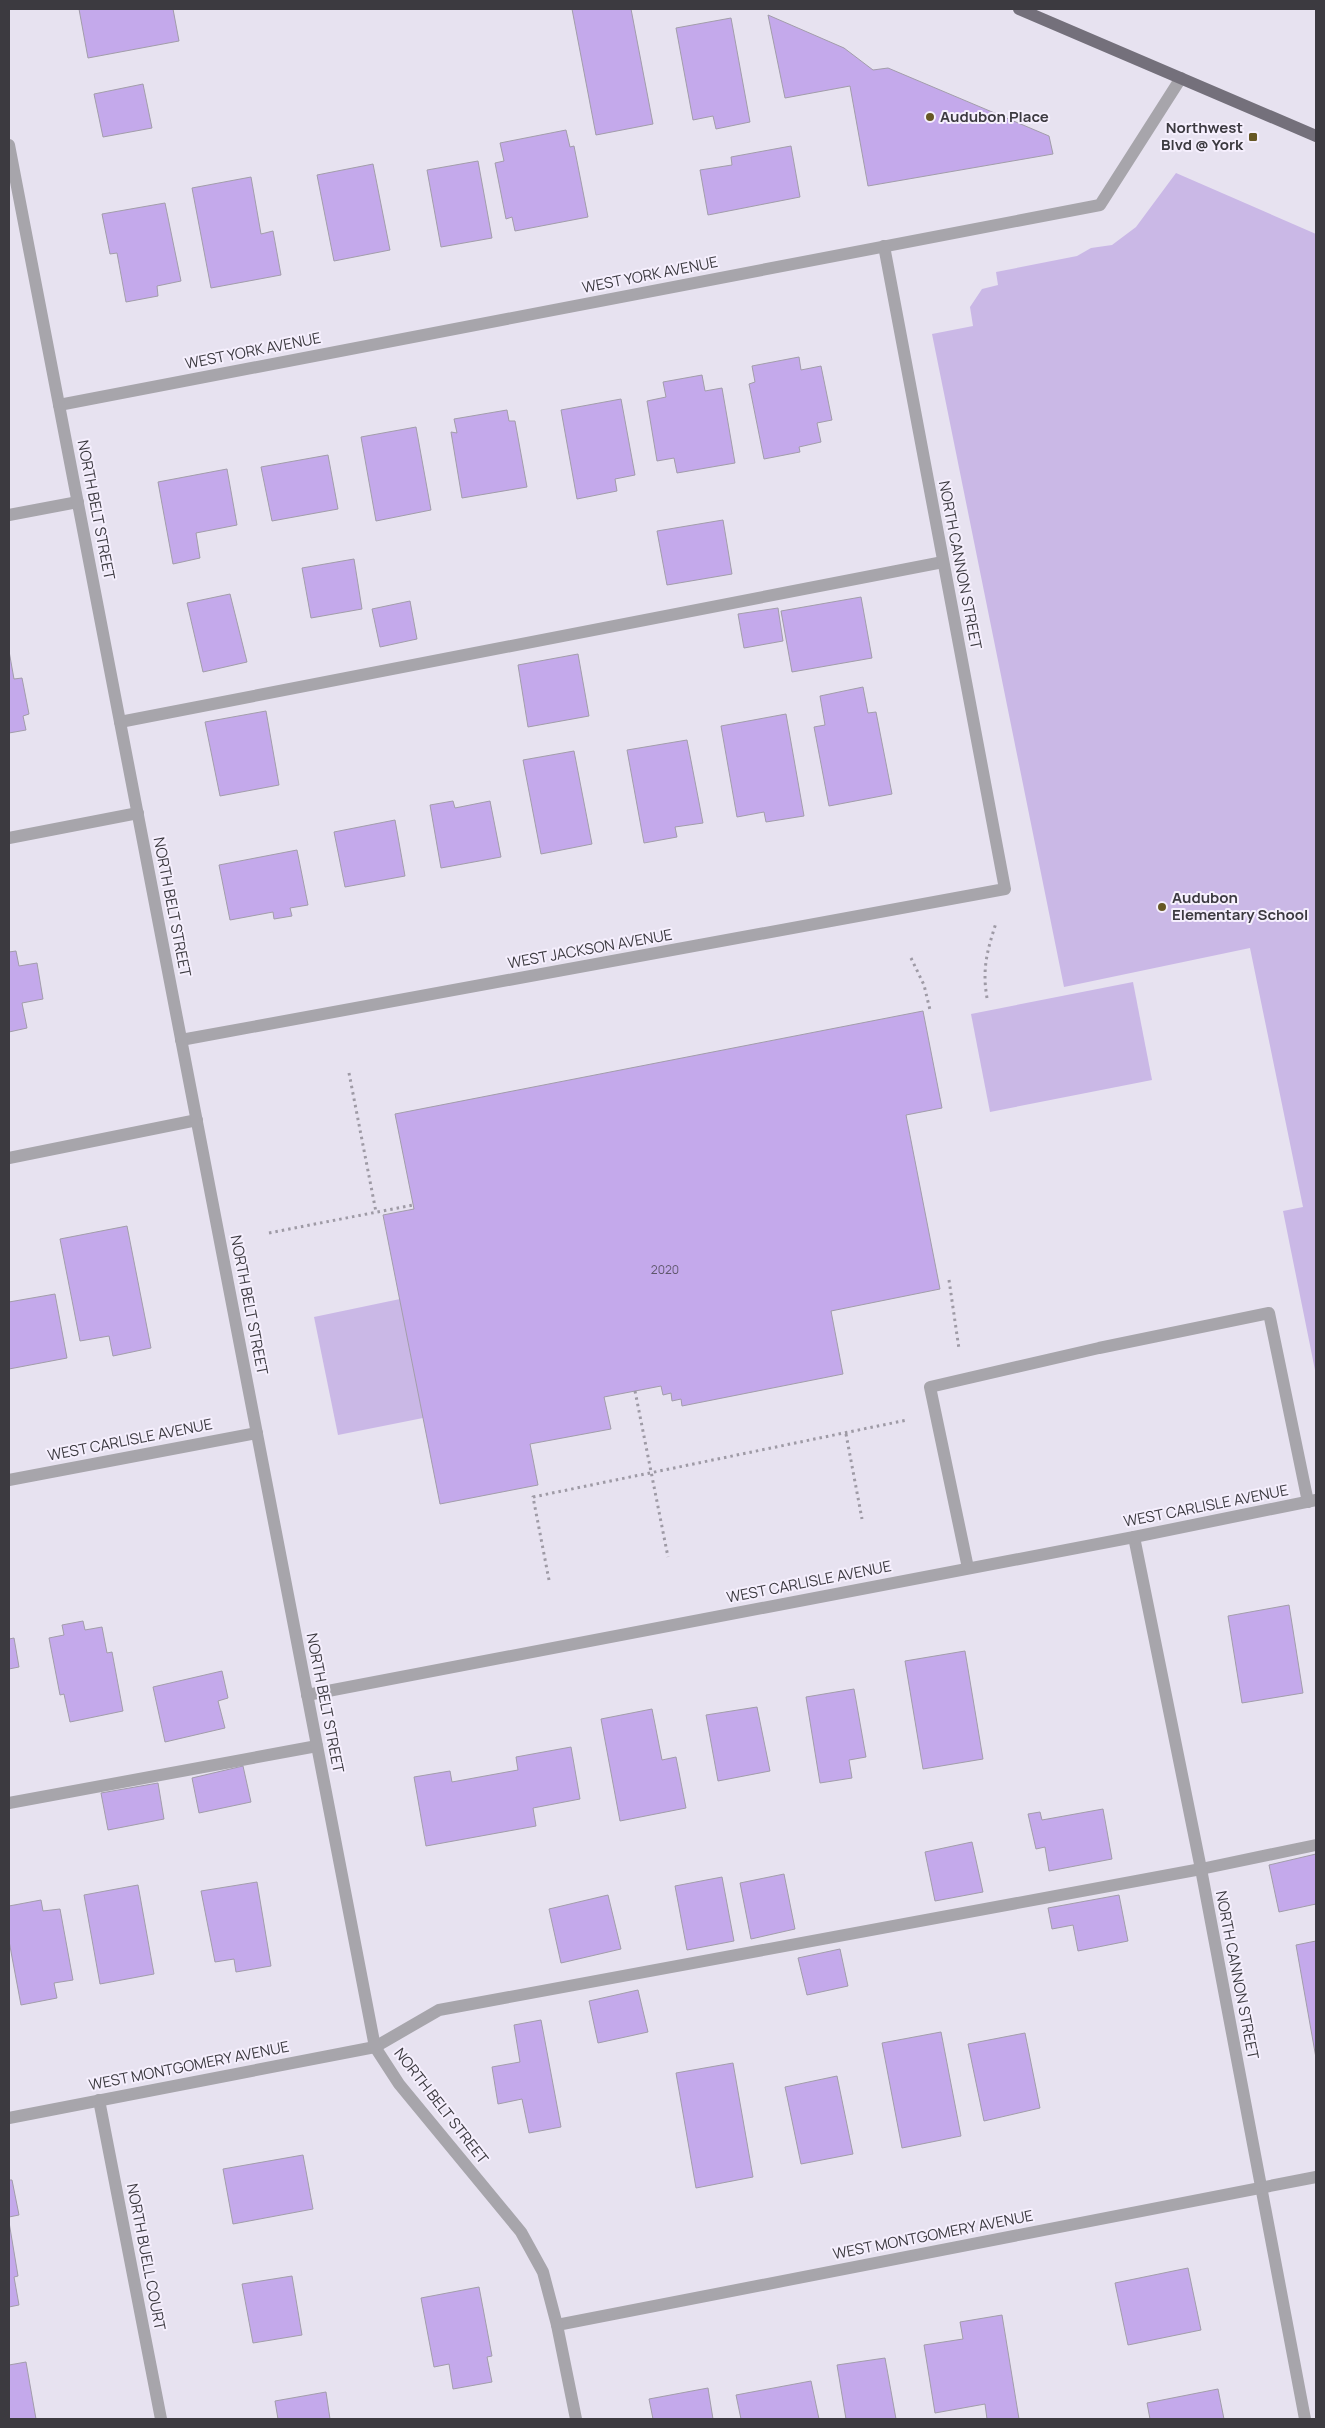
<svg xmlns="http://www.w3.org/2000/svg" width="1325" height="2428" viewBox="0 0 1325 2428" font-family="Manrope,sans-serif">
<rect width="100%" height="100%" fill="#e7e2f0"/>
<g fill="#cab8e6">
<polygon points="1176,173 1316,234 1316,1375 1283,1211 1303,1207 1250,948 1064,987 932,334 973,326 970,307 982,289 998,285 996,272 1077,256 1091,248 1112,245 1136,227"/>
<polygon points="1133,982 1152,1080 990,1112 971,1014"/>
<polygon points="400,1299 423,1418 338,1435 314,1317"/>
</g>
<g fill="#c4a9eb" stroke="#a29daa">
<polygon points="79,9 173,9 179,41 88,58"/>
<polygon points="572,9 631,9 653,124 596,135"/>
<polygon points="768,15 844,48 873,70 888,68 1049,136 1053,154 868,186 850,86 785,98"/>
<polygon points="731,18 750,122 716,129 713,116 693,120 676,28"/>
<polygon points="143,84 152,128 103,137 94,94"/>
<polygon points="566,130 570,147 574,146 588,217 515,231 512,217 506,219 495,163 504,161 500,143"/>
<polygon points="791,146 800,197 708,215 700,170 732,165 731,157"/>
<polygon points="478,161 492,238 441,247 427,170"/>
<polygon points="373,164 390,250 334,261 317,175"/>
<polygon points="251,177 261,234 273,231 281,275 211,288 192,188"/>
<polygon points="165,203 181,281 157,286 158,296 126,302 117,253 110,254 102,214"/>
<polygon points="799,357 801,370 821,366 832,420 817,423 821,442 799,447 800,452 764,459 749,384 755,382 752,366"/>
<polygon points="702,375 705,391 722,388 735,463 677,473 674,458 657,461 647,401 666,397 663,382"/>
<polygon points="621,399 635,475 615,479 617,491 577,499 561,410"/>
<polygon points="507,410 509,421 515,421 527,487 462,498 451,432 457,433 454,419"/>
<polygon points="416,427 431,510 376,521 361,437"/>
<polygon points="328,455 338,509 272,521 261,467"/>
<polygon points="227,469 237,525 196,533 200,558 173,564 158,482"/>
<polygon points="723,520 732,574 667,585 657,531"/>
<polygon points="354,559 362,609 311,618 302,568"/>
<polygon points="230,594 247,662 203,672 187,603"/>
<polygon points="861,597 872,658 792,672 781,611"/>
<polygon points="410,601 417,639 380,647 372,609"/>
<polygon points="778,608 783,641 744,648 738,614"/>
<polygon points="9,651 14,679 22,678 29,714 23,716 26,730 9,733"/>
<polygon points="578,654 589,716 528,727 518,665"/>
<polygon points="863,687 868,713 876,712 892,794 829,806 814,727 825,725 820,696"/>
<polygon points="266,711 279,785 220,796 205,722"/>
<polygon points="786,714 804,816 766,822 764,812 737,817 721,726"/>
<polygon points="687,740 703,823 675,827 677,837 644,843 627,750"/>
<polygon points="574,751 592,844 541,854 523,760"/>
<polygon points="453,801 455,808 490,801 501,857 441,868 430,805"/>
<polygon points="395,820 405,876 345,887 334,832"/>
<polygon points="297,850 308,905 290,908 292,916 274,919 273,912 230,920 219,865"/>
<polygon points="16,951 19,966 37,963 43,999 22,1003 27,1028 9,1032 9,952"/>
<polygon points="923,1011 942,1108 906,1115 940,1289 831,1311 843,1374 682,1406 681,1399 672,1401 671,1393 663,1395 661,1386 604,1397 611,1429 530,1444 538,1485 440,1504 383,1215 414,1209 395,1114"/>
<polygon points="127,1226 151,1348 113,1356 109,1336 80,1341 60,1239"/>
<polygon points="55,1294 67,1358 9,1369 9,1302"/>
<polygon points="1289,1605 1303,1693 1242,1703 1228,1616"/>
<polygon points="83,1621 85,1630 102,1627 107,1653 112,1652 123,1711 70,1722 64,1694 60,1695 49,1638 64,1635 62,1625"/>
<polygon points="14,1638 19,1667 9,1669 9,1639"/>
<polygon points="965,1651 983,1759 923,1769 905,1661"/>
<polygon points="222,1671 228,1698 218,1701 225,1728 165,1742 153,1687"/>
<polygon points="854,1689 866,1757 849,1760 852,1778 820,1783 806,1697"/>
<polygon points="757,1707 770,1771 718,1781 706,1715"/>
<polygon points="652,1709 662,1760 676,1757 686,1808 620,1821 601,1719"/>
<polygon points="571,1747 580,1799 533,1808 536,1826 426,1846 414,1777 450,1771 452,1782 518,1770 516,1757"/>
<polygon points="243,1766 251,1802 199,1813 192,1778"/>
<polygon points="158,1783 164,1819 108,1830 101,1793"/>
<polygon points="1103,1809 1112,1859 1049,1871 1045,1847 1036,1849 1028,1814 1040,1812 1042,1820"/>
<polygon points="972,1842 983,1892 935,1901 925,1852"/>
<polygon points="1316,1854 1316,1904 1279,1912 1269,1865"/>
<polygon points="784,1874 795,1929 751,1939 740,1883"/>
<polygon points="722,1877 734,1941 687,1950 675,1886"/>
<polygon points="257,1882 271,1966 236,1972 234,1959 215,1962 201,1891"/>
<polygon points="138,1885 154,1974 100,1984 84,1895"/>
<polygon points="608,1895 621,1949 561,1963 549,1909"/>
<polygon points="1119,1895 1128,1941 1078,1951 1073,1925 1052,1929 1048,1908"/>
<polygon points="41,1900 43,1911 60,1909 73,1980 54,1983 57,1998 21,2005 9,1941 9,1906"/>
<polygon points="1316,1941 1316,2058 1296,1945"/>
<polygon points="840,1949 848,1986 807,1995 798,1958"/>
<polygon points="638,1990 648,2032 598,2043 589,2001"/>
<polygon points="541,2020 561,2127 529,2133 522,2099 498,2104 492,2067 520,2062 514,2025"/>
<polygon points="941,2032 961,2136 902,2148 882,2043"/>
<polygon points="1025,2033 1040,2108 984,2121 968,2044"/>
<polygon points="733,2063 753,2177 696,2188 676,2073"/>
<polygon points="837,2076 853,2154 801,2164 785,2087"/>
<polygon points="303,2155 313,2209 233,2224 223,2169"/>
<polygon points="9,2180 12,2180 19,2215 9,2217"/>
<polygon points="9,2222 18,2276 14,2277 19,2305 9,2307"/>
<polygon points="1188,2268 1201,2330 1128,2345 1115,2283"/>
<polygon points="292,2276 302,2335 253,2343 242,2284"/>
<polygon points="479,2287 492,2356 487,2357 492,2382 453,2389 449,2364 434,2367 421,2298"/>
<polygon points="1002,2315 1019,2419 987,2419 985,2404 935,2413 924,2345 963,2339 960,2322"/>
<polygon points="885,2358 896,2419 846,2419 837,2365"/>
<polygon points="26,2362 36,2419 9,2419 9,2365"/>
<polygon points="811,2381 819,2419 741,2419 736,2395"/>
<polygon points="708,2388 713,2419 653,2419 649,2399"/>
<polygon points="1218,2389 1224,2419 1150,2419 1147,2403"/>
<polygon points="326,2392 330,2419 278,2419 275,2401"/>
</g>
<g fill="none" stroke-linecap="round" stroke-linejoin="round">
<g stroke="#9e9aa5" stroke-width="3" stroke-dasharray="2.5 4" stroke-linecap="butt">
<polyline points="911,958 924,985 930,1010"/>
<path d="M987 998C982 969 987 951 996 923"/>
<polyline points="349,1073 376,1212"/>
<polyline points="269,1233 413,1205"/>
<polyline points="949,1280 959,1349"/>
<polyline points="635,1391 668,1557"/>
<polyline points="846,1434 862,1519"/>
<polyline points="549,1580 533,1497 907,1420"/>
</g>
<g stroke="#a7a5ab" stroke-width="12">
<polyline points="9,515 78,502"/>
<polyline points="120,722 943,562"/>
<polyline points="9,1158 197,1120"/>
<polyline points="968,1568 930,1387 1099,1348 1269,1313 1308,1502"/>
<polyline points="9,1803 317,1746"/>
<polyline points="375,2047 439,2010 1201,1869 1316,1845"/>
</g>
<g stroke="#a7a5ab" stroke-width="12">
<polyline points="59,405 1100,205 1181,78"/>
<polyline points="9,838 138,813"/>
<polyline points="181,1040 1005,889 884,246"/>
<polyline points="9,1480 257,1433"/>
<polyline points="1134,1537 1201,1869 1305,2419"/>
<polyline points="307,1695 1134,1537 1316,1500"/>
<polyline points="99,2100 161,2419"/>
<polyline points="9,2118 375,2047"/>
<polyline points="557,2325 1316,2177"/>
</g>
<polyline stroke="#a7a5ab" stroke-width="12" points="9,145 375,2047 399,2084 521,2232 543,2272 557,2325 576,2419"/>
<polyline stroke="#74707b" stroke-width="12" points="1019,9 1316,136"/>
</g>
<g fill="#665724" stroke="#f5effd" stroke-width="2">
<circle cx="930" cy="117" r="5"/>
<rect x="1248" y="132" width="10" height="10" rx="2.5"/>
<circle cx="1162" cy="907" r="5"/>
</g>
<g text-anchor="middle" stroke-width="4" stroke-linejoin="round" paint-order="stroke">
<g font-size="12" fill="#5e566b">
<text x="665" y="1274">2020</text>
</g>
<g font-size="15" font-weight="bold" fill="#3c3a40" stroke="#f5effd" text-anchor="start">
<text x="940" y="122">Audubon Place</text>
<text x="1243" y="133" text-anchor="end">Northwest<tspan x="1243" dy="17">Blvd @ York</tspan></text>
<text x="1172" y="903">Audubon<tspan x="1172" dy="17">Elementary School</tspan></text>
</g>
<g font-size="15" fill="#3c3a40" stroke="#f5effd">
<text transform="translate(650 275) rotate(-11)" y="5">WEST YORK AVENUE</text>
<text transform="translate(253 351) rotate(-11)" y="5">WEST YORK AVENUE</text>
<text transform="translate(96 510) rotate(79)" y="5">NORTH BELT STREET</text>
<text transform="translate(960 565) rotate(79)" y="5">NORTH CANNON STREET</text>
<text transform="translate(172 907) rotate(79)" y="5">NORTH BELT STREET</text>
<text transform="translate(590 949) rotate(-10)" y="5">WEST JACKSON AVENUE</text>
<text transform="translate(249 1305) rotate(79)" y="5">NORTH BELT STREET</text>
<text transform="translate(130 1440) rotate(-11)" y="5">WEST CARLISLE AVENUE</text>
<text transform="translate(1206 1506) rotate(-11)" y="5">WEST CARLISLE AVENUE</text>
<text transform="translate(809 1582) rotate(-11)" y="5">WEST CARLISLE AVENUE</text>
<text transform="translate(325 1703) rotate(79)" y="5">NORTH BELT STREET</text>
<text transform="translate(1237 1975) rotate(79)" y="5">NORTH CANNON STREET</text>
<text transform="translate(189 2066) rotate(-11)" y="5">WEST MONTGOMERY AVENUE</text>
<text transform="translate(441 2106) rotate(52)" y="5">NORTH BELT STREET</text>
<text transform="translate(933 2235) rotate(-11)" y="5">WEST MONTGOMERY AVENUE</text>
<text transform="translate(146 2257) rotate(79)" y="5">NORTH BUELL COURT</text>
</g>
</g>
<rect width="1325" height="2428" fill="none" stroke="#3c3a40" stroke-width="20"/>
</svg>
